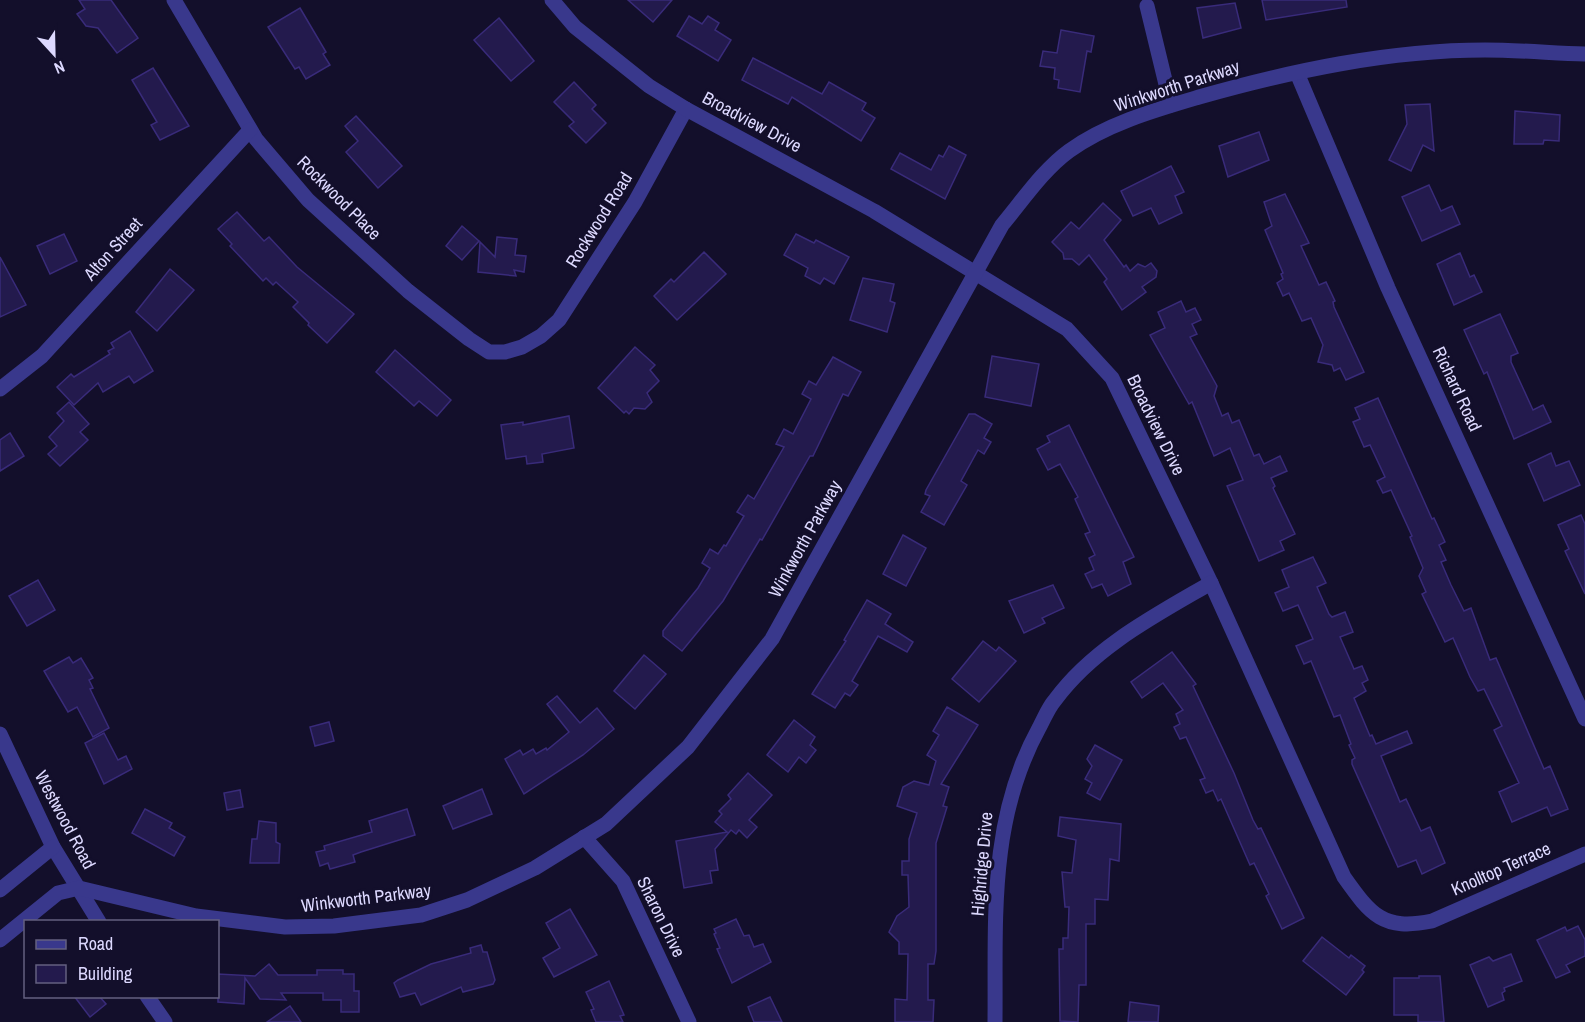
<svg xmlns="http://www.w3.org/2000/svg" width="1585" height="1022" viewBox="0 0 1585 1022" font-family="'Archivo Narrow',sans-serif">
<rect width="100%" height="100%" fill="#130f2b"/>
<g fill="#231a4d" stroke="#392b7a" stroke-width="1.5">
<polygon points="79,0 111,0 138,38 117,53 98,28 86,26 77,14 85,9"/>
<polygon points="628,0 672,0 653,22"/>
<polygon points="1262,0 1346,0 1347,7 1266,20"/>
<polygon points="1235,3 1241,28 1203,38 1197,8"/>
<polygon points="300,8 326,52 323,54 330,65 306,79 299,67 295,69 268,27"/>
<polygon points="689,16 702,24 708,16 719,23 715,30 731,40 718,61 677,36"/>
<polygon points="499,18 534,61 511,81 474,40"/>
<polygon points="1061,30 1094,36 1091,52 1087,51 1080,92 1058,88 1059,80 1054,79 1055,68 1040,66 1043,51 1057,53"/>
<polygon points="753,58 822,94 829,82 866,103 862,110 875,118 861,141 792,97 788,104 742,80"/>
<polygon points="153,68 189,126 160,140 151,125 157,122 132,80"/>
<polygon points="574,82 596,105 592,109 606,123 586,143 569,126 574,122 554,102"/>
<polygon points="1430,104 1434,151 1423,145 1411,171 1389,160 1407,124 1405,105"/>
<polygon points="1515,111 1560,115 1559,141 1544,140 1543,144 1514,144"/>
<polygon points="356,116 402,166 378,188 346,152 358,141 345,126"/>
<polygon points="1259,132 1269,160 1228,177 1219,146"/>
<polygon points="949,146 966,155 945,199 891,169 900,153 931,170 939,155 943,157"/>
<polygon points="1171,166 1184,192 1175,196 1182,213 1159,224 1151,208 1133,216 1121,191"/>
<polygon points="1429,185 1441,211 1452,206 1460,224 1422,241 1402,197"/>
<polygon points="1285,194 1309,243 1301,246 1319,285 1326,282 1335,301 1333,302 1334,307 1364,372 1346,380 1340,368 1334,371 1332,365 1318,362 1323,345 1311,318 1302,321 1289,293 1283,296 1277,283 1283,279 1281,274 1283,273 1265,230 1272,226 1264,202"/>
<polygon points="1103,203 1121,220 1104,240 1124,267 1126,265 1130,271 1138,264 1145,267 1151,263 1157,271 1156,277 1142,287 1146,292 1122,310 1104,282 1107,279 1089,255 1079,265 1072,259 1064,259 1063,253 1052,242 1071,222 1079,229"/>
<polygon points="237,212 264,241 269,237 297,267 354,314 327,343 308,325 309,323 293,307 298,302 276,282 273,285 266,278 263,281 230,246 232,244 218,229"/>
<polygon points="462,226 479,241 462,260 446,246"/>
<polygon points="64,234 77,261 50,274 37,246"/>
<polygon points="796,234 814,243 816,240 849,257 834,284 824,278 820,284 805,276 808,268 784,255"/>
<polygon points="497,237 517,239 515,255 526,256 524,272 514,270 516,276 478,272 480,242 495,257"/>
<polygon points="704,252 726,274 677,320 654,296 671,279 674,282"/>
<polygon points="1460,253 1470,277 1474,275 1482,292 1454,305 1437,264"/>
<polygon points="0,257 26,305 0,317"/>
<polygon points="170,269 194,290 157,331 136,312"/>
<polygon points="863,278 894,284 890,301 895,303 887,332 850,320"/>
<polygon points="1181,301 1186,312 1195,308 1201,320 1192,324 1197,334 1190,337 1217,386 1214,396 1222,416 1228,413 1232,423 1239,420 1254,456 1259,454 1264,464 1280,456 1287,471 1271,478 1275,486 1273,488 1295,534 1280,541 1284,550 1259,561 1227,486 1243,480 1230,448 1214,456 1192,402 1189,404 1150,335 1165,328 1158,312"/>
<polygon points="1500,314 1518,353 1511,356 1511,362 1533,410 1543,405 1551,422 1514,439 1487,372 1484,374 1464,330"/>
<polygon points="130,331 153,371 134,383 129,376 103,392 98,383 74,405 57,387 71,374 74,377 110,354 108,351 114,348 111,343"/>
<polygon points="635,347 655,365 650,370 659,381 647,393 652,402 645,409 634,408 629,414 626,411 624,413 598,388"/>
<polygon points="395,350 451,400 437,416 419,401 414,406 376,372"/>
<polygon points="992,356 1039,364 1031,406 985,397"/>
<polygon points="833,357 861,372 848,396 843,394 813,456 810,456 762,540 760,539 723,601 682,651 663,636 663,631 698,588 710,568 702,563 710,549 718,554 724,545 726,546 744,516 737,512 748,495 754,499 784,447 776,444 784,429 793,434 811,399 802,394 809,381 816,385"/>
<polygon points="1378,398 1432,519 1434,518 1445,542 1439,545 1446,560 1441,562 1451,585 1464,611 1471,608 1490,660 1496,658 1544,769 1550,766 1568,809 1551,816 1547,807 1512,822 1499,792 1519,783 1494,730 1502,726 1484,689 1478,691 1470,677 1453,638 1445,642 1422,594 1426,592 1419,576 1423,568 1410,537 1412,536 1391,490 1383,493 1377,481 1385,477 1370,445 1364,447 1353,422 1360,419 1355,408"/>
<polygon points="69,402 89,424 80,432 88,440 60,466 48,454 57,446 49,437 64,421 57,413"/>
<polygon points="969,414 975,414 992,424 984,438 991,442 984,454 978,450 961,481 967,485 944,525 921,512 930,496 925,494 926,490"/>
<polygon points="569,416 574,448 542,454 543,462 527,464 526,456 506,459 501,425 523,422 523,425"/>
<polygon points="1069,425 1134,557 1123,562 1131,584 1108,596 1102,584 1092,588 1085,574 1094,570 1089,558 1095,555 1085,534 1090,532 1075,499 1078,497 1060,464 1048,470 1037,449 1050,442 1047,436"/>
<polygon points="10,433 24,456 0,471 0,440"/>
<polygon points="1551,453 1556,466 1569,461 1580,485 1544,501 1528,464"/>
<polygon points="1581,515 1585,524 1585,594 1565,551 1569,549 1558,525"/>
<polygon points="903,535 926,548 906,586 883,574"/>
<polygon points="1313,557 1326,583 1317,587 1329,614 1332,617 1345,612 1353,632 1340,637 1354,669 1362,666 1368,680 1362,683 1366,691 1354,698 1370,736 1372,735 1376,744 1407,731 1412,743 1381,756 1400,802 1406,799 1421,831 1430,827 1445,863 1422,874 1416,860 1398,867 1352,764 1352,760 1355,758 1349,745 1351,744 1340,715 1334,717 1311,661 1304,664 1296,646 1313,639 1298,605 1283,611 1275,593 1289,587 1282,570"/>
<polygon points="38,580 55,610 27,626 9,596"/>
<polygon points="1053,585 1064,608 1042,618 1045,623 1024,633 1009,601"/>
<polygon points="867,600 891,614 885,624 913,642 907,652 878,636 852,681 858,685 850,696 845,693 835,708 812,694 846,641 844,640"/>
<polygon points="983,641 996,651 999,647 1016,661 979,702 952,679"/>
<polygon points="1172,652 1196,684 1193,686 1234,773 1253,820 1258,829 1261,828 1304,918 1282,929 1266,896 1269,894 1254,863 1250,865 1221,799 1218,801 1213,790 1206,793 1200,780 1205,778 1186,737 1180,739 1174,727 1180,724 1176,714 1183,710 1163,683 1142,698 1131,682"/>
<polygon points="644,655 666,674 635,709 614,691"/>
<polygon points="69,657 73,663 81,658 93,678 89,680 93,688 90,689 109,728 93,737 77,707 68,712 44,671"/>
<polygon points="557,696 580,723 597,708 614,729 583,755 524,794 505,759 520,750 523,755 533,749 536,754 546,748 547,750 569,732 547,704"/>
<polygon points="947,707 978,725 941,784 949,787 943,806 947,807 936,843 936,951 934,964 928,964 928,1000 934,1000 933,1022 895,1022 895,999 907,1000 908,954 899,954 899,942 889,932 897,916 909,907 908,875 902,875 902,861 909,861 909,839 917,813 897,806 903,787 914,781 929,785 936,761 927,755 939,735 933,731"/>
<polygon points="794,720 815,737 810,745 816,750 806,763 799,757 788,772 767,755"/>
<polygon points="329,722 334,741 315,746 310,727"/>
<polygon points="104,733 118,760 126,756 132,769 104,784 85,743"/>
<polygon points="1095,745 1122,760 1100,800 1087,793 1092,783 1085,779 1092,766 1087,759"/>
<polygon points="748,773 772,795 749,820 757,827 747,838 739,830 736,834 731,830 715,849 718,870 710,871 712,883 684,888 676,841 727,832 715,822 722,814 719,811 731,799 728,795"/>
<polygon points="482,789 492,814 453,829 443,806"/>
<polygon points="240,790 243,807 227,810 224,793"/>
<polygon points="145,809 172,823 169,828 185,837 174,856 132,833"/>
<polygon points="407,809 415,835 361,852 353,855 355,862 330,869 328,863 320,866 316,852 325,850 324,846 372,832 369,821"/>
<polygon points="1060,817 1121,824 1119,861 1110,859 1108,900 1095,899 1095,924 1086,924 1086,985 1079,985 1078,1022 1060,1021 1059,949 1063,949 1063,938 1068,938 1069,907 1065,907 1062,872 1072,873 1076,840 1058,836"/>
<polygon points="259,821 276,823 276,842 280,844 279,863 250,863 252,839 257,839"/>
<polygon points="570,909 597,955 554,977 543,958 560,948 546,923"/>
<polygon points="736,919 744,936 749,935 754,947 763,944 771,962 732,983 717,949 720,948 714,934 716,933 714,929"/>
<polygon points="1578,926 1585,940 1585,956 1566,965 1570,972 1556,978 1537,940 1565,927 1567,931"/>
<polygon points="1322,937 1349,958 1351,955 1365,966 1362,970 1364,972 1346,995 1303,961"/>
<polygon points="481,945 483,952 487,952 495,980 493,984 463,992 461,987 421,1005 415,993 400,997 394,983 398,980 431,964 471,953 470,948"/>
<polygon points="1511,954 1522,981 1504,988 1505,991 1502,993 1504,1000 1488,1007 1470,965 1489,957 1493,961"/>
<polygon points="269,964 278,975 317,975 317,970 343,970 343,974 354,974 354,991 359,991 359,1012 341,1012 341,1000 323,1000 323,993 281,993 286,1000 260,999 245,978 244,1004 218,1002 218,974 255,976"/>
<polygon points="1419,976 1440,976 1444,1022 1418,1022 1418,1015 1394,1015 1394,978 1419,978"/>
<polygon points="609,981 624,1015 620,1016 623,1022 596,1022 591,1010 594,1009 586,992"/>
<polygon points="74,996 99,996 106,1004 90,1017"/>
<polygon points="770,997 782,1022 754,1022 748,1007"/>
<polygon points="1130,1002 1159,1006 1158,1022 1128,1022"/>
<polygon points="290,1006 301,1022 267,1022"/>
</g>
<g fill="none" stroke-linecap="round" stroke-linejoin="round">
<g stroke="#39388c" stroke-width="15">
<polyline points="174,0 256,139 308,200 408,291 469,339 489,352 505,352 522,347 541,336 559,320 635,202 686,109"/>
<path d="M552 0 575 27 649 86 686 109 874 211 1067 329 1112 378 1211 583 1344 877C1371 915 1383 931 1432 921L1585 854"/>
<polyline points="1147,6 1171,105"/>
<polyline points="1297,73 1388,288 1585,719"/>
<polyline points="0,389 42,356 250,130"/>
<polyline points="0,734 53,847 99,922"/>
<polyline points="584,837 623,881 689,1022"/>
<polyline points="0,890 53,847"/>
<path d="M0 940 58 893 79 888 196 916 285 927 334 926 421 915 467 900 535 868 606 824 688 747 772 639 1002 225C1023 200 1043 170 1069 151 1106 124 1155 110 1199 97 1291 71 1389 50 1485 50 1518 50 1552 53 1585 54"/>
<polyline points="147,996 165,1022"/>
<path d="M995 1022C996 920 988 821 1039 728 1044 719 1048 708 1055 700 1094 647 1156 615 1211 583"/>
</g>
</g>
<g text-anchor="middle" stroke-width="6" stroke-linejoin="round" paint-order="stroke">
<g font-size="18" fill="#ddd9ff" stroke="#130f2b">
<text transform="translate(1177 86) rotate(-18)" y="6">Winkworth Parkway</text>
<text transform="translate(752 122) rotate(28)" y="6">Broadview Drive</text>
<text transform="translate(339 198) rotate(45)" y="6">Rockwood Place</text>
<text transform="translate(599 220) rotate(-58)" y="6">Rockwood Road</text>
<text transform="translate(113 249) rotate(-48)" y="6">Alton Street</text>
<text transform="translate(1457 389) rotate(65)" y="6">Richard Road</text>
<text transform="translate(1156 425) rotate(64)" y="6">Broadview Drive</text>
<text transform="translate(805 539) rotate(-61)" y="6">Winkworth Parkway</text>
<text transform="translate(65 820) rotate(62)" y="6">Westwood Road</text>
<text transform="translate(982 864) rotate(-85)" y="6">Highridge Drive</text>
<text transform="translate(1501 869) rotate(-24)" y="6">Knolltop Terrace</text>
<text transform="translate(366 898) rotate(-7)" y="6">Winkworth Parkway</text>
<text transform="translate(661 917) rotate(64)" y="6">Sharon Drive</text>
</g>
</g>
<rect x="24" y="920" width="195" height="78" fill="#130f2b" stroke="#646080" stroke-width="1.5"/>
<rect x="36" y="940" width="30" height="9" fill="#39388c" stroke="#646080" stroke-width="1.5"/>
<text x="78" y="950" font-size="18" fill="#ddd9ff">Road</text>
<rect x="36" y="965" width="30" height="18" fill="#231a4d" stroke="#646080" stroke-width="1.5"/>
<text x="78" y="980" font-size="18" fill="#ddd9ff">Building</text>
<g transform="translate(54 54) rotate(158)" stroke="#130f2b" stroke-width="4.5" paint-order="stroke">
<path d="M0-4.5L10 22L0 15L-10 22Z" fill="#ddd9ff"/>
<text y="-9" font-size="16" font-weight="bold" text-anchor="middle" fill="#ddd9ff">N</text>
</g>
</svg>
